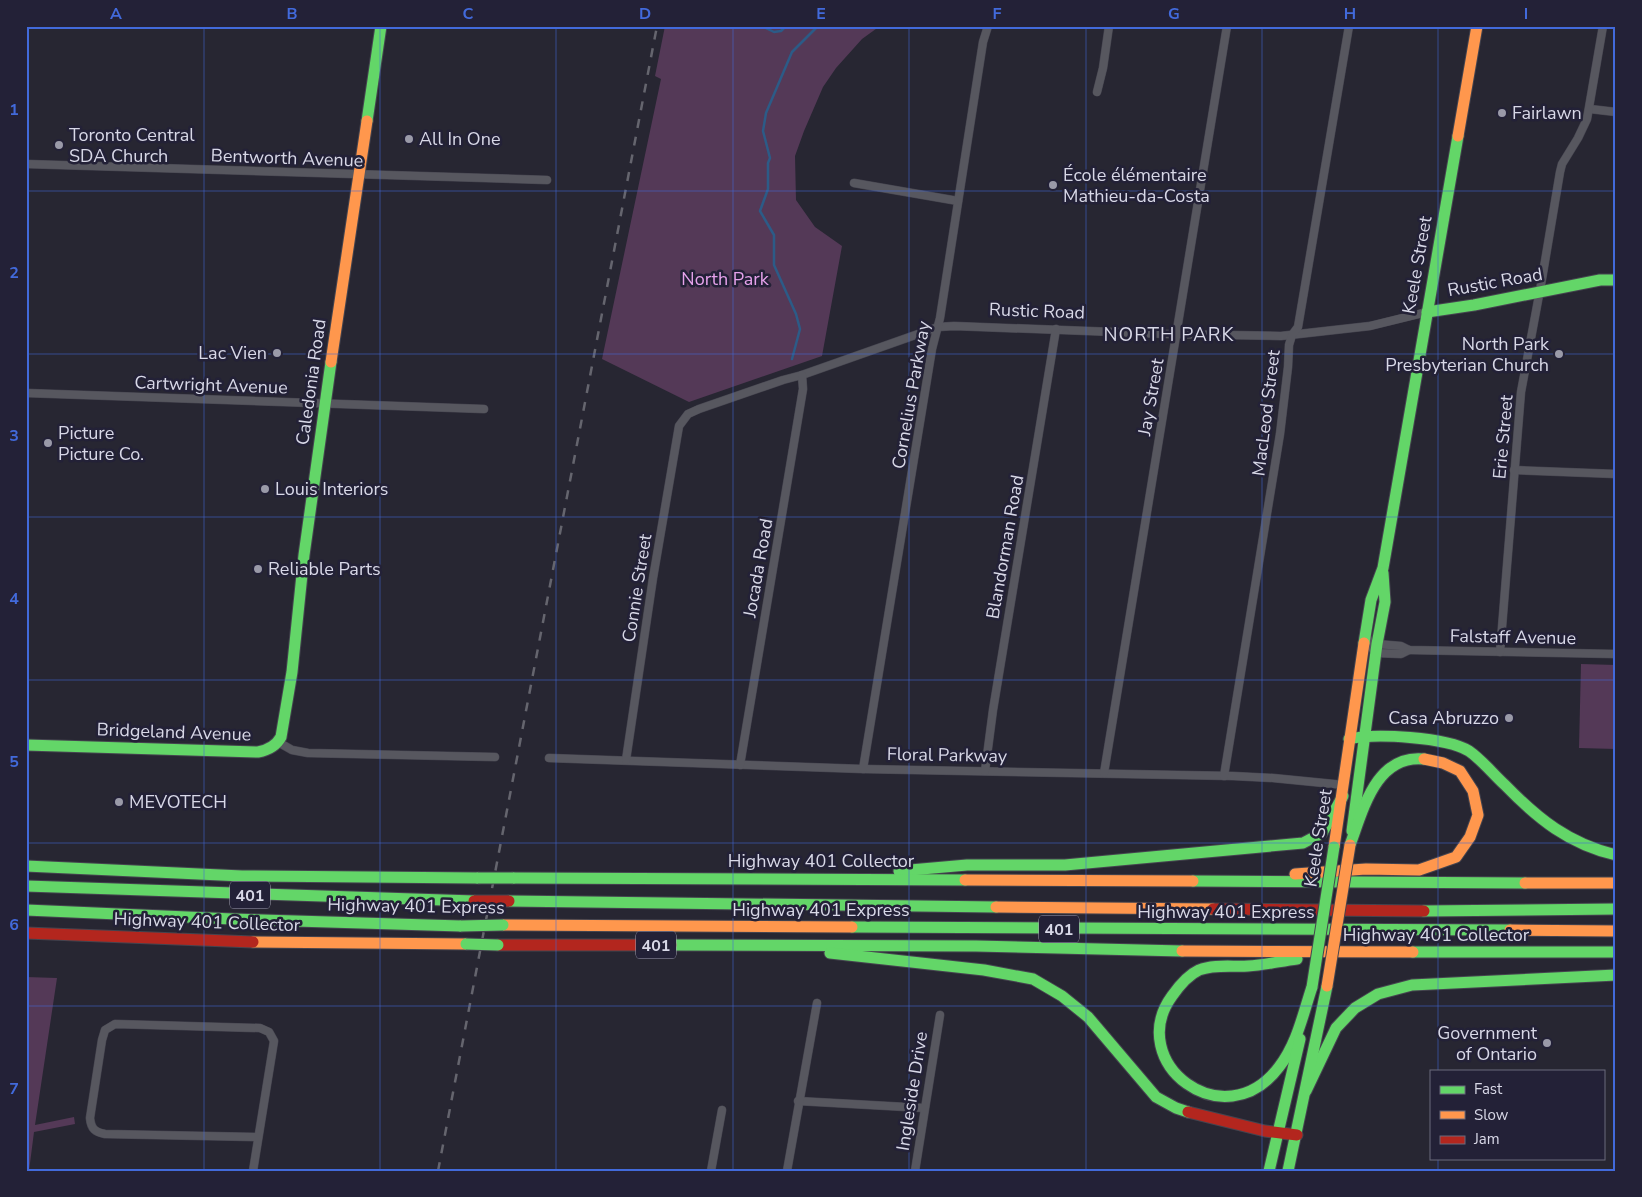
<svg xmlns="http://www.w3.org/2000/svg" width="1642" height="1197" viewBox="0 0 1642 1197" font-family="'Nunito Sans',sans-serif">
<rect width="100%" height="100%" fill="#272632"/>
<g fill="#543957">
<polygon points="665,26 880,26 862,39 836,68 823,87 804,131 795,156 796,200 815,227 842,246 822,356 689,402 602,359 661,79 655,76"/>
<polygon points="1581,664 1616,665 1616,749 1579,748"/>
<polygon points="26,977 57,978 35,1125 74,1117 75,1124 34,1132 29,1171 26,1171"/>
</g>
<g fill="none" stroke-linecap="round" stroke-linejoin="round">
<g stroke="#2c5b87" stroke-width="2.5">
<polyline points="762,26 774,32 781,31 786,26"/>
<polyline points="792,359 800,329 796,314 774,265 774,235 760,211 768,189 768,163 770,158 763,131 766,113 792,52 818,26"/>
</g>
<defs>
<g id="street">
<polyline points="1097,92 1103,68 1109,26"/>
<polyline points="1590,109 1616,112"/>
<polyline points="26,164 547,180"/>
<polyline points="854,183 958,201"/>
<polyline points="26,393 484,409"/>
<polyline points="1514,470 1616,474"/>
<polyline points="1366,634 1371,647 1376,653 1401,654 1409,650"/>
<polyline points="1377,644 1401,646 1409,650 1616,654"/>
<polyline points="1500,652 1521,392 1542,279 1560,172 1562,164 1578,138 1587,119 1603,26"/>
<polyline points="278,742 292,750 308,753 495,757"/>
<polyline points="549,758 863,769 1233,776 1273,778 1344,785"/>
<polyline points="626,760 653,578 679,426 688,414 699,409 783,380 802,375 938,327 954,326 1166,334 1281,336 1370,326 1427,312"/>
<polyline points="740,765 803,389 802,375"/>
<polyline points="863,769 932,349 940,318 983,42 988,26"/>
<polyline points="985,771 993,710 1056,329"/>
<polyline points="1104,773 1227,26"/>
<polyline points="1224,776 1280,434 1288,367 1289,345 1292,335 1298,327 1349,26"/>
<polyline points="798,1101 924,1108"/>
<path d="M253 1171 274 1041 269 1032 260 1028 115 1024 105 1030 102 1040 90 1118C91 1129 95 1132 105 1134L258 1137"/>
<polyline points="711,1171 722,1110"/>
<polyline points="787,1171 817,1003"/>
<polyline points="915,1171 940,1015"/>
</g>
<g id="fast">
<polyline points="367,121 381,26"/>
<polyline points="1427,312 1474,305 1600,280 1616,280"/>
<polyline points="1364,643 1371,600 1383,568 1458,136"/>
<path d="M1349 739C1375 733 1446 737 1469 751 1482 760 1493 774 1505 785 1538 819 1569 844 1616 855"/>
<path d="M26 745 258 752C269 750 276 746 281 737L292 672 304 555 331 362"/>
<polyline points="1352,831 1377,644 1385,602 1383,573"/>
<path d="M1350 845C1363 810 1376 754 1424 759"/>
<polyline points="26,866 242,876 478,878"/>
<polyline points="899,871 967,865 1065,865 1303,843 1322,833 1343,796"/>
<polyline points="513,878 965,880"/>
<polyline points="1193,881 1525,883"/>
<polyline points="26,886 474,901"/>
<polyline points="509,901 996,907"/>
<polyline points="26,910 233,919 461,926"/>
<polyline points="1424,911 1616,909"/>
<polyline points="852,927 1510,930"/>
<polyline points="671,945 976,946 1182,951"/>
<polyline points="1413,952 1616,952"/>
<polyline points="830,953 984,970 1033,979 1062,996 1088,1017 1156,1097 1176,1108 1188,1112"/>
<path d="M1297 959C1281 961 1265 965 1248 966 1233 967 1214 964 1199 970 1188 975 1179 986 1172 996 1124 1062 1224 1140 1279 1067 1297 1044 1303 1014 1312 987"/>
<polyline points="1306,1091 1336,1028 1355,1008 1378,994 1412,985 1616,975"/>
<polyline points="1269,1171 1300,1039"/>
<polyline points="1288,1171 1327,986"/>
</g>
<g id="slow">
<polyline points="1458,136 1477,26"/>
<polyline points="331,362 367,121"/>
<polyline points="1334,847 1364,643"/>
<polyline points="1295,874 1366,869 1419,870 1456,857 1470,837 1478,815 1473,791 1460,771 1443,763 1424,759"/>
<polyline points="965,880 1193,881"/>
<polyline points="1525,883 1616,883"/>
<polyline points="996,907 1213,909"/>
<polyline points="503,925 852,927"/>
<polyline points="1510,930 1616,931"/>
<polyline points="253,942 466,944"/>
<polyline points="1182,951 1413,952"/>
</g>
<g id="jam">
<polyline points="1213,909 1424,911"/>
<polyline points="26,933 253,942"/>
<polyline points="498,945 671,945"/>
<polyline points="1188,1112 1265,1131 1297,1135"/>
</g>
</defs>
<use href="#street" stroke="#45444f" stroke-width="9"/>
<use href="#fast" stroke="#45444f" stroke-width="13"/>
<use href="#slow" stroke="#45444f" stroke-width="13"/>
<use href="#jam" stroke="#45444f" stroke-width="13"/>
<use href="#street" stroke="#57575f" stroke-width="8"/>
<use href="#fast" stroke="#63d668" stroke-width="11"/>
<use href="#slow" stroke="#ff974d" stroke-width="11"/>
<use href="#jam" stroke="#b3261e" stroke-width="11"/>
<polyline stroke="#65656e" stroke-width="2.5" stroke-dasharray="9 9" stroke-linecap="butt" points="438,1171 657,26"/>
<defs>
<g id="fast-bridge">
<polyline points="478,878 513,878"/>
<polyline points="461,926 503,925"/>
<polyline points="466,944 498,945"/>
<polyline points="1312,987 1334,847"/>
</g>
<polyline id="slow-bridge" points="1327,986 1350,845"/>
<polyline id="jam-bridge" points="474,901 509,901"/>
</defs>
<use href="#fast-bridge" stroke="#45444f" stroke-width="13" stroke-linecap="butt"/>
<use href="#slow-bridge" stroke="#45444f" stroke-width="13" stroke-linecap="butt"/>
<use href="#jam-bridge" stroke="#45444f" stroke-width="13" stroke-linecap="butt"/>
<use href="#fast-bridge" stroke="#63d668" stroke-width="11"/>
<use href="#slow-bridge" stroke="#ff974d" stroke-width="11"/>
<use href="#jam-bridge" stroke="#b3261e" stroke-width="11"/>
</g>
<path fill="none" stroke="#426adb" stroke-width="1" stroke-opacity="0.55" d="M204 26V1171M380 26V1171M556 26V1171M733 26V1171M909 26V1171M1086 26V1171M1262 26V1171M1438 26V1071M26 191H1616M26 354H1616M26 517H1616M26 680H1616M26 843H1616M26 1006H1616M1438 1158V1171"/>
<g fill="#9a9aa8" stroke="#232137" stroke-width="2">
<circle cx="1502" cy="113" r="5"/>
<circle cx="409" cy="139" r="5"/>
<circle cx="59" cy="145" r="5"/>
<circle cx="1053" cy="185" r="5"/>
<circle cx="277" cy="353" r="5"/>
<circle cx="1559" cy="354" r="5"/>
<circle cx="48" cy="443" r="5"/>
<circle cx="265" cy="489" r="5"/>
<circle cx="258" cy="569" r="5"/>
<circle cx="1509" cy="718" r="5"/>
<circle cx="119" cy="802" r="5"/>
<circle cx="1547" cy="1043" r="5"/>
</g>
<g text-anchor="middle" stroke-width="5" stroke-linejoin="round" paint-order="stroke">
<g fill="#232137" stroke="#a2a1b2" stroke-width="1">
<rect x="230" y="881.5" width="40" height="27" rx="4"/>
<rect x="1039" y="915.5" width="40" height="27" rx="4"/>
<rect x="636" y="931.5" width="40" height="27" rx="4"/>
</g>
<g font-size="16" font-weight="bold" fill="#d8d8e7">
<text x="250" y="901">401</text>
<text x="1059" y="935">401</text>
<text x="656" y="951">401</text>
</g>
<g font-size="18" fill="#d8d8e7" stroke="#232137" text-anchor="start">
<text x="1512" y="119">Fairlawn</text>
<text x="69" y="141">Toronto Central<tspan x="69" dy="21">SDA Church</tspan></text>
<text x="419" y="145">All In One</text>
<text x="1063" y="181">École élémentaire<tspan x="1063" dy="21">Mathieu-da-Costa</tspan></text>
<text x="1549" y="350" text-anchor="end">North Park<tspan x="1549" dy="21">Presbyterian Church</tspan></text>
<text x="267" y="359" text-anchor="end">Lac Vien</text>
<text x="58" y="439">Picture<tspan x="58" dy="21">Picture Co.</tspan></text>
<text x="275" y="495">Louis Interiors</text>
<text x="268" y="575">Reliable Parts</text>
<text x="1499" y="724" text-anchor="end">Casa Abruzzo</text>
<text x="129" y="808">MEVOTECH</text>
<text x="1537" y="1039" text-anchor="end">Government<tspan x="1537" dy="21">of Ontario</tspan></text>
</g>
<g font-size="18" fill="#d8d8e7" stroke="#232137">
<text transform="translate(287 158) rotate(2)" y="6">Bentworth Avenue</text>
<text transform="translate(1417 265) rotate(-80)" y="6">Keele Street</text>
<text transform="translate(1495 282) rotate(-10)" y="6">Rustic Road</text>
<text transform="translate(1037 311) rotate(2)" y="6">Rustic Road</text>
<text transform="translate(311 382) rotate(-82)" y="6">Caledonia Road</text>
<text transform="translate(211 385) rotate(2)" y="6">Cartwright Avenue</text>
<text transform="translate(911 395) rotate(-80)" y="6">Cornelius Parkway</text>
<text transform="translate(1151 397) rotate(-80)" y="6">Jay Street</text>
<text transform="translate(1266 413) rotate(-83)" y="6">MacLeod Street</text>
<text transform="translate(1503 437) rotate(-85)" y="6">Erie Street</text>
<text transform="translate(1005 547) rotate(-80)" y="6">Blandorman Road</text>
<text transform="translate(758 568) rotate(-80)" y="6">Jocada Road</text>
<text transform="translate(637 588) rotate(-81)" y="6">Connie Street</text>
<text transform="translate(1513 637) rotate(1)" y="6">Falstaff Avenue</text>
<text transform="translate(174 732) rotate(2)" y="6">Bridgeland Avenue</text>
<text transform="translate(947 755) rotate(1)" y="6">Floral Parkway</text>
<text transform="translate(1318 838) rotate(-81)" y="6">Keele Street</text>
<text x="821" y="867">Highway 401 Collector</text>
<text transform="translate(416 906) rotate(1)" y="6">Highway 401 Express</text>
<text x="821" y="916">Highway 401 Express</text>
<text x="1226" y="918">Highway 401 Express</text>
<text transform="translate(207 922) rotate(2)" y="6">Highway 401 Collector</text>
<text x="1436" y="941">Highway 401 Collector</text>
<text transform="translate(912 1091) rotate(-81)" y="6">Ingleside Drive</text>
</g>
<g font-size="18" fill="#e6a2eb" stroke="#232137">
<text x="725" y="285">North Park</text>
</g>
<g font-size="19" letter-spacing="1" fill="#d8d8e7" stroke="#232137">
<text x="1169" y="341">NORTH PARK</text>
</g>
</g>
<rect width="1642" height="1197" fill="none" stroke="#232137" stroke-width="55"/>
<rect x="1430" y="1070" width="175" height="90" fill="#232137" stroke="#6b6a7d"/>
<rect x="1440" y="1086" width="25" height="8" fill="#63d668" stroke="#6b6a7d"/>
<text x="1474" y="1094" font-size="15" fill="#d8d8e7">Fast</text>
<rect x="1440" y="1111" width="25" height="8" fill="#ff974d" stroke="#6b6a7d"/>
<text x="1474" y="1120" font-size="15" fill="#d8d8e7">Slow</text>
<rect x="1440" y="1136" width="25" height="8" fill="#b3261e" stroke="#6b6a7d"/>
<text x="1474" y="1144" font-size="15" fill="#d8d8e7">Jam</text>
<rect x="28" y="28" width="1586" height="1142" fill="none" stroke="#426adb" stroke-width="2"/>
<g font-size="16" text-anchor="middle" font-weight="bold" fill="#426adb">
<text x="116" y="19">A</text>
<text x="292" y="19">B</text>
<text x="468" y="19">C</text>
<text x="645" y="19">D</text>
<text x="821" y="19">E</text>
<text x="997" y="19">F</text>
<text x="1174" y="19">G</text>
<text x="1350" y="19">H</text>
<text x="1526" y="19">I</text>
<text x="14" y="115">1</text>
<text x="14" y="278">2</text>
<text x="14" y="441">3</text>
<text x="14" y="604">4</text>
<text x="14" y="767">5</text>
<text x="14" y="930">6</text>
<text x="14" y="1094">7</text>
</g>
</svg>
